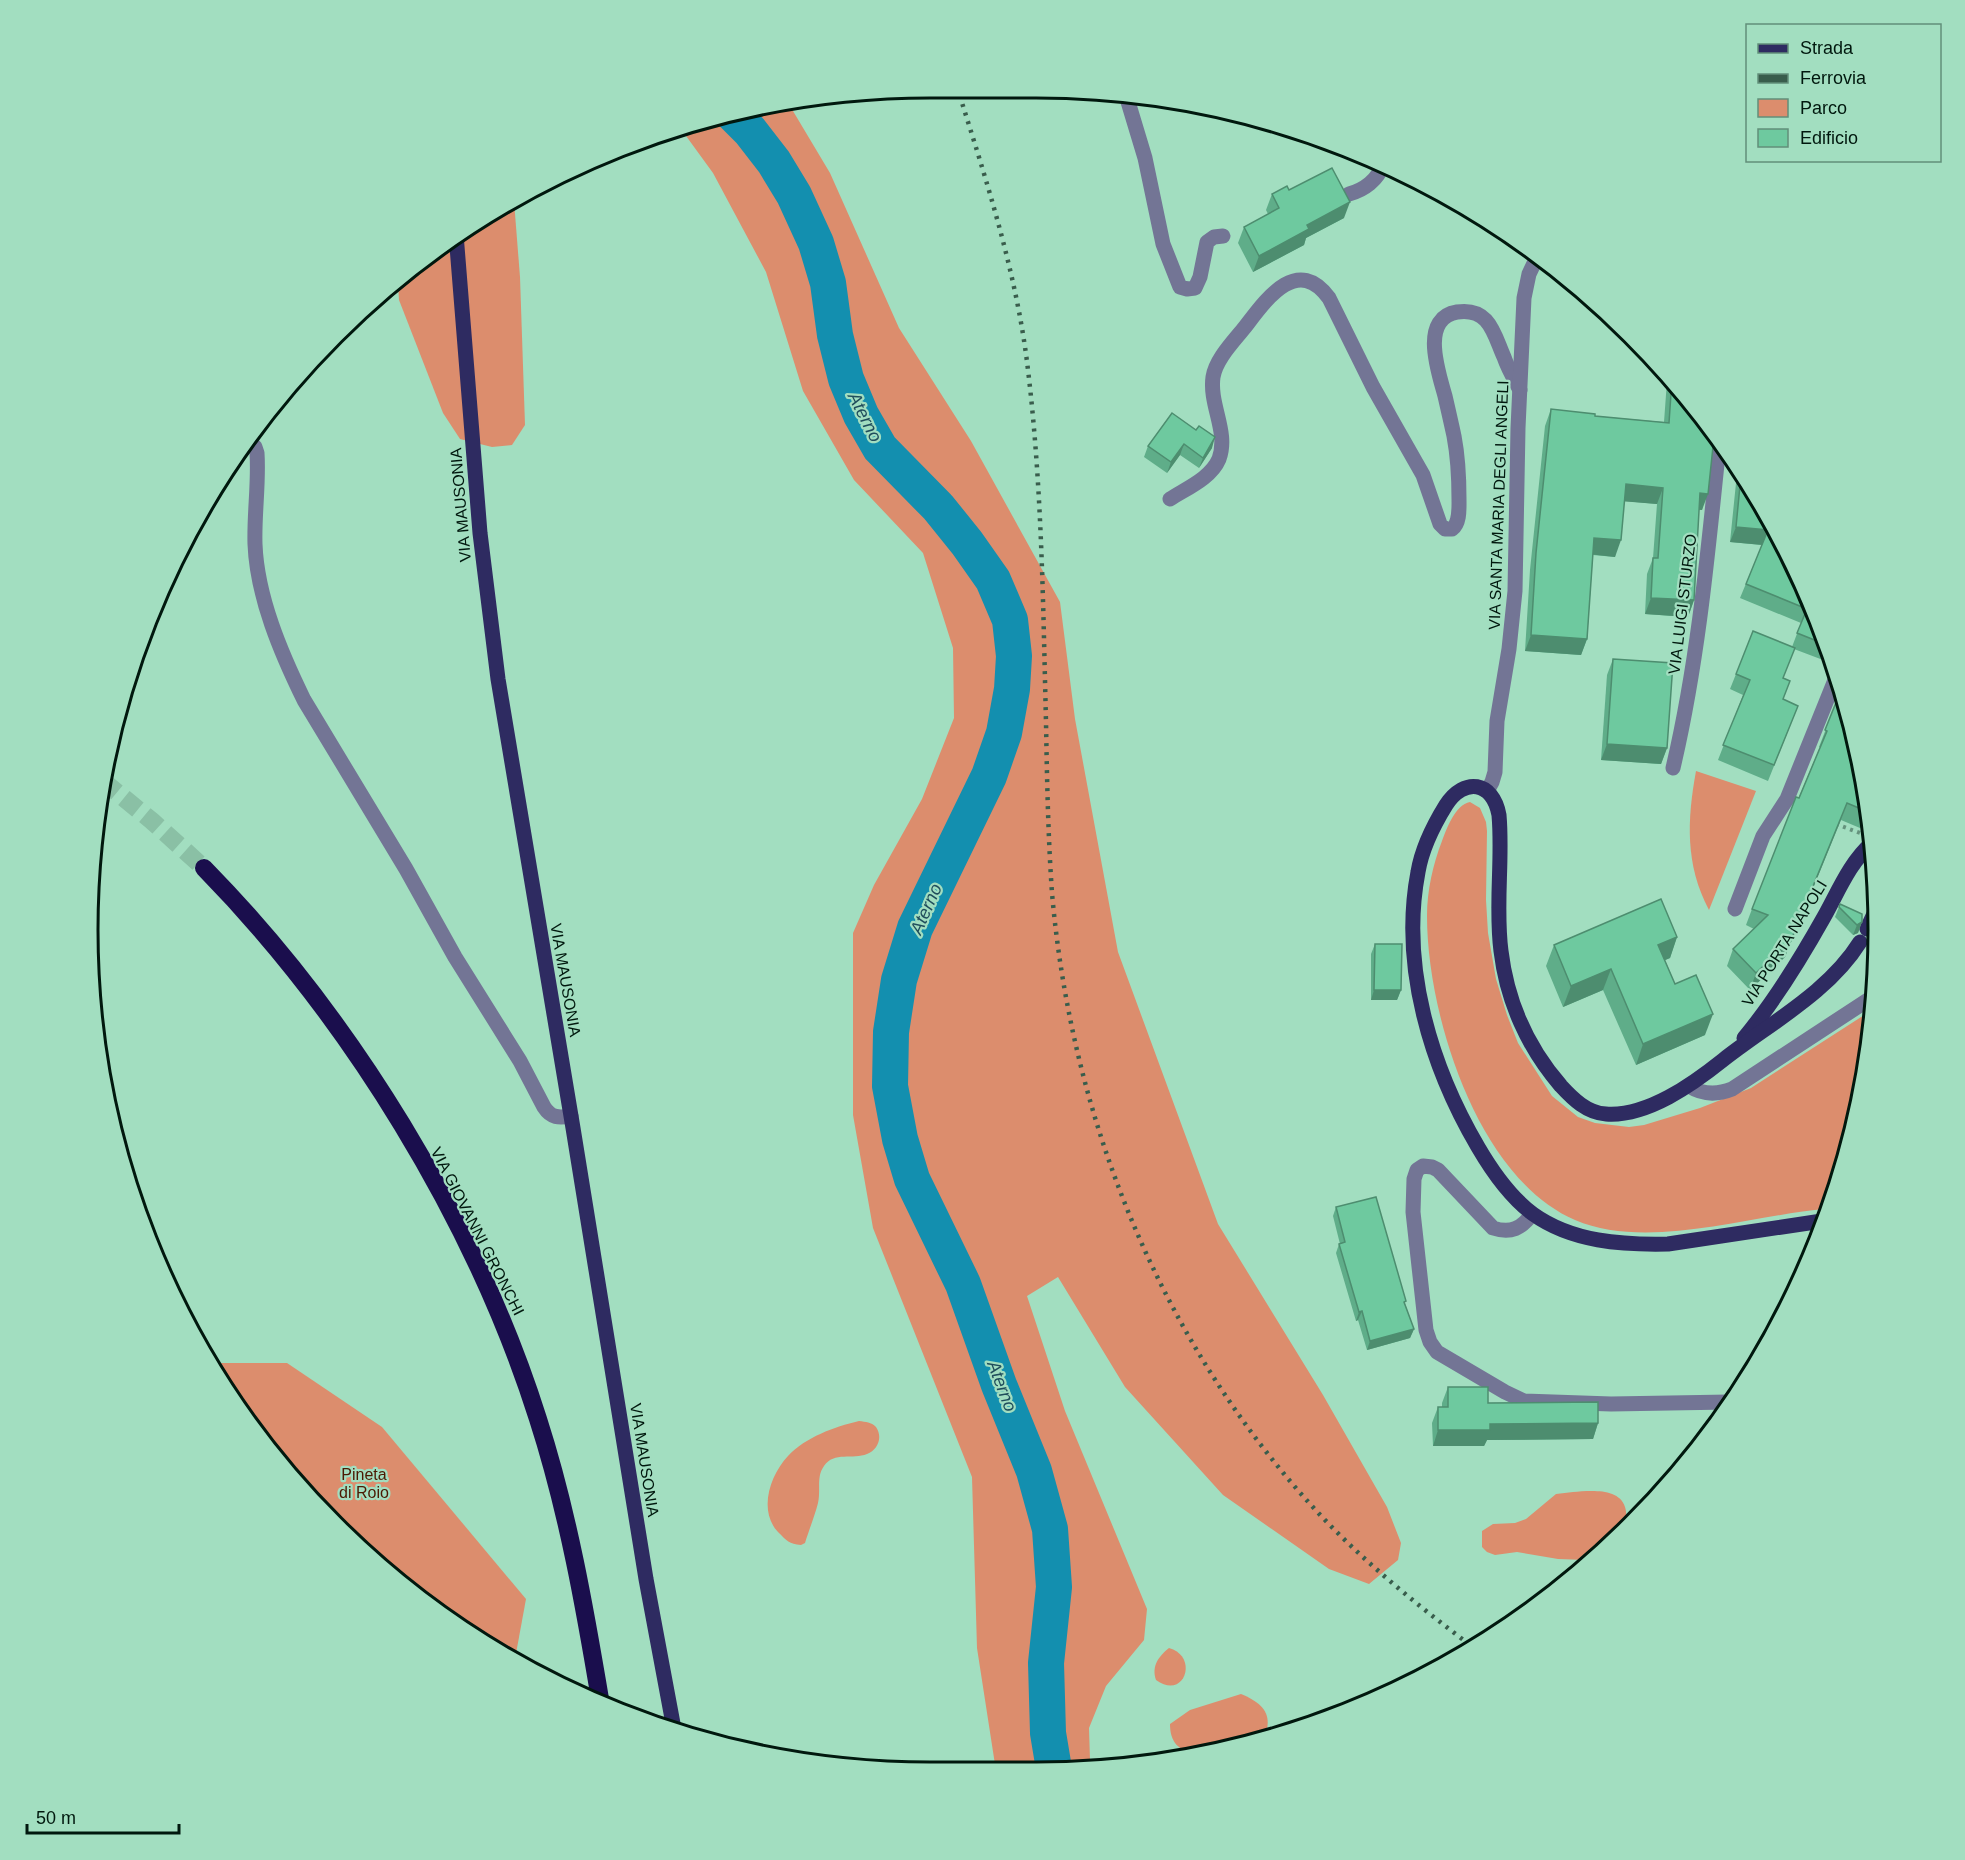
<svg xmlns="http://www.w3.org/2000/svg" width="1965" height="1860" viewBox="0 0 1965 1860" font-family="Helvetica,sans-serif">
<rect width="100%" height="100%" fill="#a2dec0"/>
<g fill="#dc8d6d">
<polygon points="787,101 830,173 899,328 971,441 1060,602 1075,719 1118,952 1218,1224 1323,1395 1387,1507 1401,1543 1398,1560 1369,1584 1329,1569 1223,1495 1125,1387 1058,1277 1027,1296 1065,1411 1147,1609 1144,1640 1106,1686 1089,1728 1090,1760 1093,1768 996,1771 977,1648 972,1477 873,1228 853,1115 853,933 874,885 922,799 954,718 953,648 923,553 854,480 803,391 766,272 713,173 681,129 765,103"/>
<polygon points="514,201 520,277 525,425 512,445 492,447 460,439 443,413 399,300 398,285 461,229"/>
<path d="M1696 771 1756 791 1709 910C1685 865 1687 820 1696 771Z"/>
<path d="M1470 802 1480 808 1486 822 1487 831 1486 900 1488 933 1496 979 1507 1015 1518 1043 1552 1096 1578 1117 1595 1123 1629 1127 1644 1125 1700 1108 1751 1088 1872 1010 1849 1149 1826 1209C1750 1215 1648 1251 1575 1220 1477 1178 1427 1014 1427 916 1427 891 1433 864 1442 841 1447 828 1455 805 1470 802Z"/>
<polygon points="209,1363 287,1363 382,1427 526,1599 515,1659 461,1631 334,1526"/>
<path d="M859 1421C866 1422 871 1422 876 1427 883 1437 878 1450 867 1454 853 1460 834 1451 824 1466 816 1477 821 1490 818 1503 815 1515 809 1530 805 1543L801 1545C789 1544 787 1541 778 1532 758 1511 770 1475 788 1456 806 1437 834 1427 859 1421Z"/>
<path d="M1573 1492C1588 1491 1619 1487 1625 1507 1627 1513 1626 1520 1626 1526L1596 1558 1586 1560 1558 1559 1517 1552 1495 1555 1487 1552 1482 1547V1531L1493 1524 1515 1523 1526 1519 1556 1494Z"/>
<path d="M1169 1648C1199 1656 1185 1701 1156 1680 1151 1666 1159 1656 1169 1648Z"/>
<path d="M1241 1694C1263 1703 1274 1715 1264 1738L1197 1754C1178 1751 1170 1742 1170 1724L1190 1710Z"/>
</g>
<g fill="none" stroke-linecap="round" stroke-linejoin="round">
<polyline stroke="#138faf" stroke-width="36" points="732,113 750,131 774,162 794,195 816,243 828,283 835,335 846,379 861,415 880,448 938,507 967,543 993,580 1010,620 1014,656 1012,689 1004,733 989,776 915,928 899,980 891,1032 890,1086 900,1139 912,1179 963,1284 999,1385 1034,1471 1050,1529 1054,1587 1046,1663 1048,1733 1054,1769"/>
<polyline stroke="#8ac0a5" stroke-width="18" stroke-dasharray="18 9" stroke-linecap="butt" points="103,781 152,821 204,868"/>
<polyline stroke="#65937d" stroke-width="4" stroke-dasharray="3 4.5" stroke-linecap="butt" points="1836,824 1860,833"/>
<g stroke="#737595" stroke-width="15">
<polyline points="1126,95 1145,158 1163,244 1180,287 1187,289 1195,288 1200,277 1207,242 1214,237 1223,236"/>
<path d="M1349 194C1364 190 1378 180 1383 164"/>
<path d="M248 441 255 447 257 453C259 483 254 514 255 544 257 597 281 653 304 700L406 869 455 957 520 1061 544 1107C551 1118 559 1118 571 1116"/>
<path d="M1170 499C1187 488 1211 478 1219 459 1229 432 1209 405 1213 377 1216 359 1233 342 1245 327 1265 301 1297 254 1329 298L1373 387 1423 475 1440 524 1445 529H1452C1460 523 1459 509 1459 499 1459 478 1458 457 1454 436 1451 422 1448 409 1445 396 1439 374 1419 318 1457 312 1490 307 1494 335 1504 357 1508 369 1514 379 1520 390"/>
<path d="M1673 768C1698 662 1708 552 1719 444"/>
<polyline points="1487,791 1492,782 1495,772 1497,721 1509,649 1515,591 1518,428 1524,298 1529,274 1538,255"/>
<polyline points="1735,909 1763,836 1787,799 1837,675"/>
<path d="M1689 1086C1703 1095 1717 1095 1732 1089L1874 996"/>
<path d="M1532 1214C1522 1228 1511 1234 1493 1228L1438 1170 1432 1167 1423 1166 1417 1170 1414 1179 1413 1212 1426 1330 1430 1342 1437 1352 1505 1392 1524 1401 1611 1404 1729 1402"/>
</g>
<g stroke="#2e2b61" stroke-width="15">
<polyline points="456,234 480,533 498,679 573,1128 646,1579 674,1729"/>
<polyline points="1867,929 1874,914"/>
<path d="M1744 1038C1774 1002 1801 958 1824 917 1838 892 1850 862 1872 843"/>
<path d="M1822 1221 1668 1244C1622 1245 1572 1242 1533 1214 1510 1197 1492 1171 1478 1147 1431 1067 1400 966 1418 872 1422 848 1433 826 1446 805 1464 777 1493 781 1499 815 1503 860 1495 906 1501 951 1507 1001 1528 1048 1561 1086 1573 1099 1587 1113 1606 1114 1647 1117 1693 1084 1723 1060 1770 1023 1828 993 1860 942"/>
</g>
<path stroke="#1a0e4d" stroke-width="18" d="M204 868C350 1017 475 1220 538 1419 568 1512 585 1609 601 1705"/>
<path stroke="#395d4c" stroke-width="4.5" stroke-dasharray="3 6" stroke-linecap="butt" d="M957 87C986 179 1017 274 1028 370 1042 487 1043 604 1046 722 1047 779 1048 836 1052 893 1072 1124 1164 1350 1324 1519 1370 1567 1421 1608 1474 1648"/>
</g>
<g fill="#5fad89">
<polygon points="1289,190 1344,218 1306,238 1304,245 1253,272 1238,243 1244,227 1268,214 1266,210 1272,194"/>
<polygon points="1670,375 1714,437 1702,510 1699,510 1694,600 1688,617 1645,614 1647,574 1653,558 1657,504 1624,501 1615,557 1593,555 1587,639 1581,655 1525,651 1530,570 1545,426 1551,409 1595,416 1664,422 1667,381"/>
<polygon points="1172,413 1212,448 1199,468 1180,455 1167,473 1144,457 1148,446"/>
<polygon points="1740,473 1765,509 1833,658 1831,663 1794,649 1783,678 1783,700 1798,706 1768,781 1718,760 1743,695 1730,689 1736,674 1792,647 1801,623 1740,598 1762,545 1730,542 1736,483"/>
<polygon points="1613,659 1667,748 1661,764 1601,760 1607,675"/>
<polygon points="1841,690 1870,818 1860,828 1841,820 1785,957 1750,990 1727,966 1733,949 1754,929 1746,925 1752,909 1820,747 1819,747"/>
<polygon points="1839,907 1862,914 1858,933 1853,935 1835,917"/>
<polygon points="1874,927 1875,950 1868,947 1869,938 1873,928"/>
<polygon points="1677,937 1670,958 1665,960 1675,984 1705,1035 1636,1065 1603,990 1563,1007 1546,966 1554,945"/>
<polygon points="1375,944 1401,990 1397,1000 1371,1000 1371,954"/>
<polygon points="1336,1207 1405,1304 1414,1329 1410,1338 1367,1350 1358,1320 1356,1321 1336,1253 1339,1244 1340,1244 1333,1216"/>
<polygon points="1448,1387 1488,1403 1598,1423 1593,1439 1487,1440 1484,1446 1433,1446 1432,1423 1438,1407 1442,1407 1442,1403"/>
</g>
<g fill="#4d8d6f">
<polygon points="1350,202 1344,218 1306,238 1304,245 1253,272 1259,256 1307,225"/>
<polygon points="1215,437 1212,448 1199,468 1203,458"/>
<polygon points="1184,444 1180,455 1167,473 1171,462"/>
<polygon points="1626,484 1663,488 1657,504 1620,501"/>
<polygon points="1700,493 1708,494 1702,510 1694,509"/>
<polygon points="1736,527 1768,530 1763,545 1730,542"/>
<polygon points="1594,538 1621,540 1615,557 1588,554"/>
<polygon points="1651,598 1694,600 1688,617 1645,614"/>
<polygon points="1531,635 1587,639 1581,655 1525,651"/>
<polygon points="1607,744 1667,748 1661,764 1601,760"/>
<polygon points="1847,803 1785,957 1750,990 1756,973"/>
<polygon points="1868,809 1870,818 1860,828 1866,811"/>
<polygon points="1862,922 1858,933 1853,935 1857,925"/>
<polygon points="1677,937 1670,958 1651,966 1658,945"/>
<polygon points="1611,969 1603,990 1563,1007 1571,986"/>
<polygon points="1374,990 1401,990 1397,1000 1371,1000"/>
<polygon points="1713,1014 1705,1035 1636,1065 1643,1044"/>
<polygon points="1362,1311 1358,1320 1356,1321 1359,1312"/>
<polygon points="1414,1329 1410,1338 1367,1350 1370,1341"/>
<polygon points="1598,1423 1593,1439 1487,1440 1484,1446 1433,1446 1438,1430 1490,1424"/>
</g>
<g fill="#6ec99f" stroke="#4d8d6f" stroke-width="1.5">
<polygon points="1332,168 1350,202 1307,225 1309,229 1259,256 1244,227 1279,208 1272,194 1287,186 1289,190"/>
<polygon points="1672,379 1714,437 1708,494 1700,493 1694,600 1651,598 1653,558 1658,558 1663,488 1626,484 1621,540 1594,538 1587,639 1531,635 1536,553 1551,409 1595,414 1595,416 1669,423"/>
<polygon points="1172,413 1196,430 1199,426 1215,437 1203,458 1184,444 1171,462 1148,446"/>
<polygon points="1741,475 1765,509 1827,645 1797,633 1807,609 1746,584 1768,530 1736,527"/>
<polygon points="1753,631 1795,648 1783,678 1790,681 1783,699 1798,706 1774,765 1723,745 1750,680 1736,674"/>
<polygon points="1613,659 1673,663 1667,748 1607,744"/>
<polygon points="1841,690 1868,809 1866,811 1847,803 1791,940 1756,973 1733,949 1768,915 1752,909 1796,797 1799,798 1827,731 1825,730"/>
<polygon points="1661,899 1677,937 1658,945 1675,984 1696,975 1713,1014 1643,1044 1611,969 1571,986 1554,945"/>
<polygon points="1840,904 1862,914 1862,922 1857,925 1839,907"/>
<polygon points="1874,927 1875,938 1872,937 1873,928"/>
<polygon points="1375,944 1402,944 1401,990 1374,990"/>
<polygon points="1376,1197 1406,1301 1404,1302 1414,1329 1370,1341 1362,1311 1359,1312 1339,1244 1345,1242 1336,1207"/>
<polygon points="1448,1387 1488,1387 1488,1403 1598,1402 1598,1423 1490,1424 1490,1430 1438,1430 1438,1407 1448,1407"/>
</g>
<g text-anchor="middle" stroke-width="4.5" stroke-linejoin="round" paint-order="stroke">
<g font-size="16" fill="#01180e" stroke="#a2dec0">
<text transform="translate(460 505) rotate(-95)" y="6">VIA MAUSONIA</text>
<text transform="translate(1498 505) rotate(-88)" y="6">VIA SANTA MARIA DEGLI ANGELI</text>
<text transform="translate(1682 604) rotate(-83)" y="6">VIA LUIGI STURZO</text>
<text transform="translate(1784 943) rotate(-58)" y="6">VIA PORTA NAPOLI</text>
<text transform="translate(566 980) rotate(80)" y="6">VIA MAUSONIA</text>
<text transform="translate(478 1231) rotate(63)" y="6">VIA GIOVANNI GRONCHI</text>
<text transform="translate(645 1460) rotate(81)" y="6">VIA MAUSONIA</text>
</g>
<g font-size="16" fill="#4b1902" stroke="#a2dec0">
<text x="364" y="1480">Pineta<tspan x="364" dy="18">di Roio</tspan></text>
</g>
<g font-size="18" font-style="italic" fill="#204d5c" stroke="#a2dec0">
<text transform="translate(865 417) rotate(63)" y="6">Aterno</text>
<text transform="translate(926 909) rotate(-66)" y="6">Aterno</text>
<text transform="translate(1002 1386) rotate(69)" y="6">Aterno</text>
</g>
</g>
<path d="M0 0H1965V1860H0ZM930 98H1036A832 832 0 0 1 1868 930V930A832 832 0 0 1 1036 1762H930A832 832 0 0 1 98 930V930A832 832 0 0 1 930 98Z" fill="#a2dec0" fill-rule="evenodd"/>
<path fill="none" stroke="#01180e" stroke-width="3" d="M930 98H1036A832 832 0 0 1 1868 930V930A832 832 0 0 1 1036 1762H930A832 832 0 0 1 98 930V930A832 832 0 0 1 930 98Z"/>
<rect x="1746" y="24" width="195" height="138" fill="#a2dec0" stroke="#628f79" stroke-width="1.5"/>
<rect x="1758" y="44" width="30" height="9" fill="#2e2b61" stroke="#628f79" stroke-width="1.5"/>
<text x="1800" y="54" font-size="18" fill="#01180e">Strada</text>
<rect x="1758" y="74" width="30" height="9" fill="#395d4c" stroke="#628f79" stroke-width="1.5"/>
<text x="1800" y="84" font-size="18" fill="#01180e">Ferrovia</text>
<rect x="1758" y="99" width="30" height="18" fill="#dc8d6d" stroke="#628f79" stroke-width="1.5"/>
<text x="1800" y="114" font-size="18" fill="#01180e">Parco</text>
<rect x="1758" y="129" width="30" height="18" fill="#6ec99f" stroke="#628f79" stroke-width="1.5"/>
<text x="1800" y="144" font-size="18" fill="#01180e">Edificio</text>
<path d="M27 1824v9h152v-9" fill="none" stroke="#01180e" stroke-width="3"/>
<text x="36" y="1824" font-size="18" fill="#01180e" stroke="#a2dec0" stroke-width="4.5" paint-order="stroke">50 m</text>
</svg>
